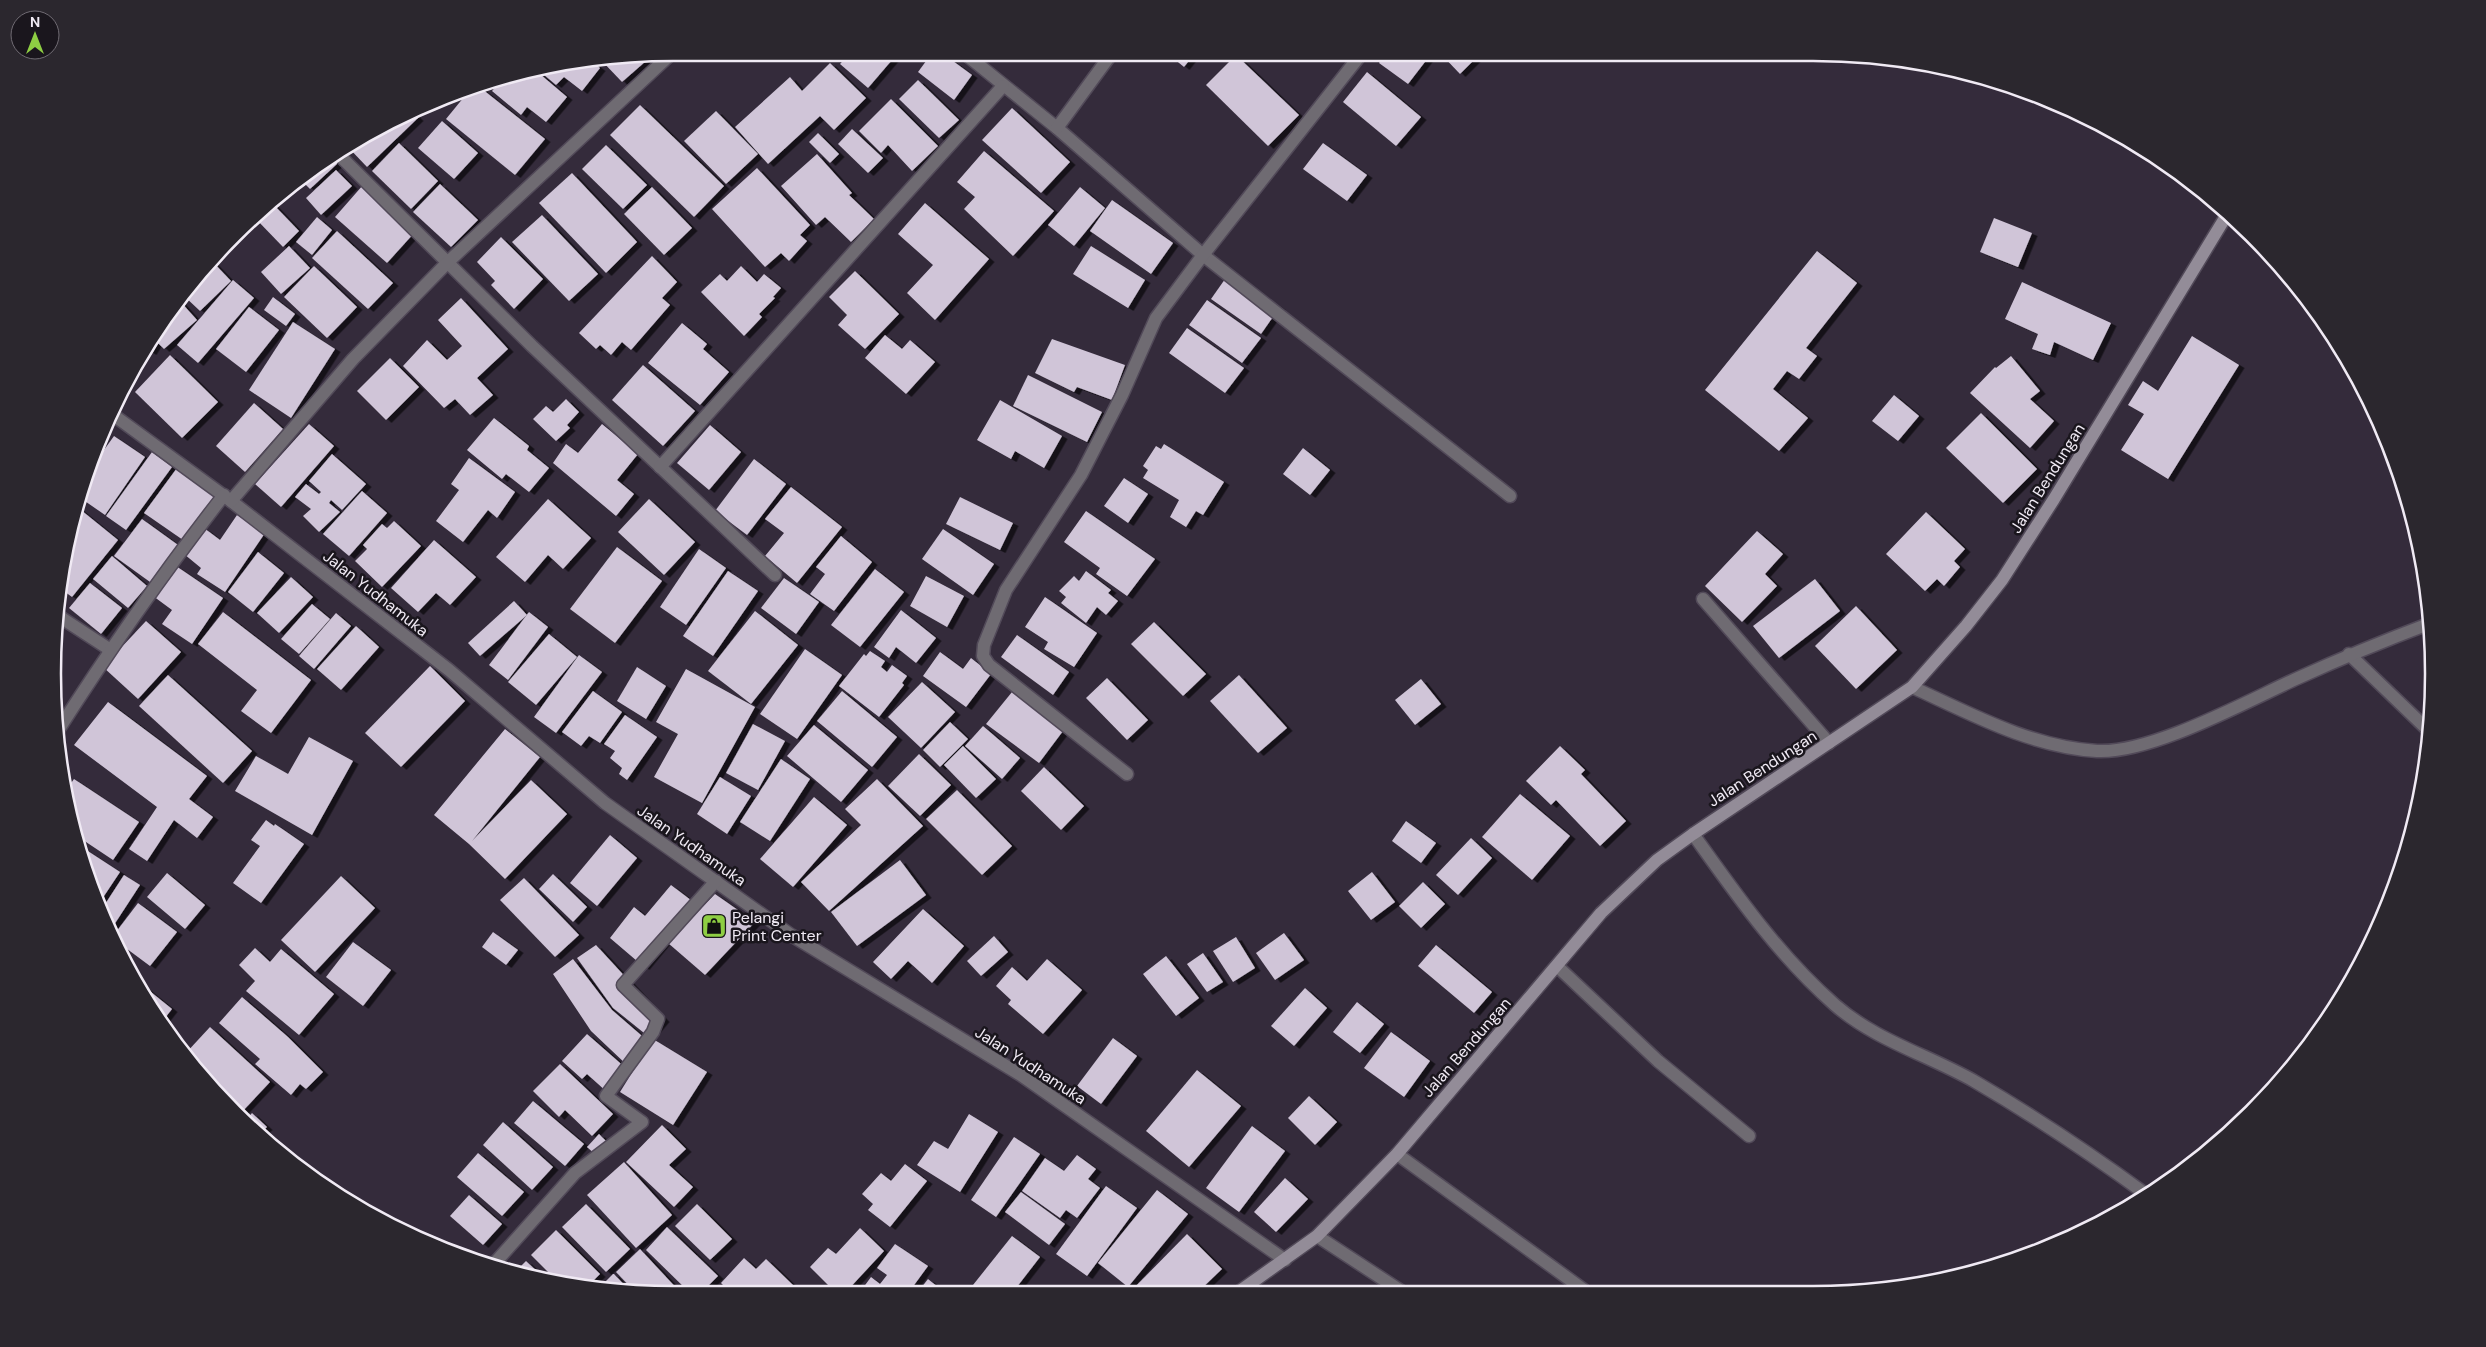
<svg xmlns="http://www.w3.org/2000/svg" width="2486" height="1347" viewBox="0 0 2486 1347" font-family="'DM Sans',sans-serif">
<defs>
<filter id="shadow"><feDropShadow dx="5.5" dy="3" stdDeviation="0" flood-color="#0009"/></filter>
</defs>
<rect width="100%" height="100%" fill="#342b3b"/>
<g fill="#d0c5d8" filter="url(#shadow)">
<polygon points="850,53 898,53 868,88 840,64"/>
<polygon points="932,53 942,53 972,75 954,100 918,72"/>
<polygon points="1167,53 1195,53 1184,67"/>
<polygon points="1386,53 1422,53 1428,58 1408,84 1379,63"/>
<polygon points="1440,53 1481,53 1460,74"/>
<polygon points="654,54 622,82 601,60"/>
<polygon points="1236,55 1299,115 1268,146 1206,85"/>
<polygon points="591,61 600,68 582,91 564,77 556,85 537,69 553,64"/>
<polygon points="830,63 866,98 834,130 820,116 768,164 735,127 790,77 802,91"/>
<polygon points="534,69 567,97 546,122 527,107 521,115 492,91 503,78"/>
<polygon points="1367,72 1421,117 1396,146 1343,102"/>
<polygon points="918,80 959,120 939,138 899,99"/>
<polygon points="477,85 545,139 515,175 446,119 473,86"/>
<polygon points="891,99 938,146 912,171 888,145 881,153 859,131"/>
<polygon points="640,105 724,186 694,217 610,135"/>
<polygon points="1012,108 1070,162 1041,193 982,140"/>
<polygon points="716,111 758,154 726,184 684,141"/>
<polygon points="413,113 418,118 367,167 347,146 363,136"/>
<polygon points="442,121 478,153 454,179 418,148"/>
<polygon points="852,129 883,158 868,173 838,144"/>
<polygon points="818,133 839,154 830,163 809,142"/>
<polygon points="399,143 438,181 411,209 372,171"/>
<polygon points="1323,143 1367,175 1347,201 1303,169"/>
<polygon points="606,145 647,185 623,209 582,169"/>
<polygon points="984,151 1054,211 1013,256 964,209 975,197 957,182"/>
<polygon points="817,154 852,193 849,195 874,219 851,242 825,217 816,225 781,186"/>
<polygon points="332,156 338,163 310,189 299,178"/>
<polygon points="757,168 810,225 800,235 807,241 789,261 781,253 765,267 712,209"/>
<polygon points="336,170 352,186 321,215 306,198"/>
<polygon points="572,173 637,242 606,273 539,203"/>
<polygon points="440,184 478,220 451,247 413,212"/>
<polygon points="363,185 415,232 387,263 335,217"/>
<polygon points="652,187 692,228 664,255 624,214"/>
<polygon points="1080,187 1105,208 1074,246 1048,225"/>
<polygon points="1112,200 1173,243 1151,274 1090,231"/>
<polygon points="272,203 299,231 283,247 255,218"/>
<polygon points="925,203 989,259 935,320 907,293 933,265 898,234"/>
<polygon points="542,215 598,274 569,301 512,242"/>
<polygon points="317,217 332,230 312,255 296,242"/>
<polygon points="1994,218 2032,233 2018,267 1980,252"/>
<polygon points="337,231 393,283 368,309 312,258"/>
<polygon points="501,237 543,279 514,309 491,285 495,281 477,262"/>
<polygon points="289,246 310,268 281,294 261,272"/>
<polygon points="1091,246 1145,280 1128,308 1073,274"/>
<polygon points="1817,251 1857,283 1806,348 1817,356 1799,379 1787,371 1773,389 1808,418 1779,451 1705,390"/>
<polygon points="652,256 677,282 662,298 670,305 631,350 622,342 611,355 600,345 596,349 579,333"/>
<polygon points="211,260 231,281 200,311 183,295"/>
<polygon points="314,266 357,307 327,338 284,297"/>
<polygon points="741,266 757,282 764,274 781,288 773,297 775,298 759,314 762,317 744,336 701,292 720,274 727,281"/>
<polygon points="855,271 899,314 865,349 838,325 847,315 829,297"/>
<polygon points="1230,272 1280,307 1261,334 1211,299"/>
<polygon points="233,280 254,298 198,363 177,345"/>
<polygon points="2022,282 2111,323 2093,360 2054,342 2050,355 2032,349 2038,334 2005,319"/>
<polygon points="273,297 295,314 286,326 264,310"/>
<polygon points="461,298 508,349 477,378 493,395 470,415 455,399 444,408 403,366 427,340 447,360 462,346 438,320"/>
<polygon points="179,300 197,320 164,349 157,342 151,352 146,349 157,329"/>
<polygon points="1207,300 1261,338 1242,363 1189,325"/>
<polygon points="249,307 279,330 246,372 216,349"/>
<polygon points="293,322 335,349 291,418 249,390"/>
<polygon points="682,323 707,344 703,349 729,372 700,405 648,363"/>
<polygon points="1187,328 1244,368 1225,393 1169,353"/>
<polygon points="885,335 902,349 910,340 935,362 906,394 865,358"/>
<polygon points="2192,336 2239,365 2168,479 2121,450 2144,414 2128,405 2143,381 2158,391"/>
<polygon points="1052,339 1125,365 1112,400 1077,387 1074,392 1035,373"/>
<polygon points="170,355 218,402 182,438 135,392"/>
<polygon points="2011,356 2040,391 2030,399 2054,421 2030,448 1970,393 1995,367 1996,368"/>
<polygon points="390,358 419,387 386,420 357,391"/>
<polygon points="643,365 695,411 663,446 612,400"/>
<polygon points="1028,375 1102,412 1087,442 1013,406"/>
<polygon points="1894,395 1919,416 1898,441 1872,421"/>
<polygon points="566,399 579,412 567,425 570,428 556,441 533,419 546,406 553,412"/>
<polygon points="1000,400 1062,436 1044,468 1015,451 1011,459 977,440"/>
<polygon points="254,403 283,429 245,472 216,446"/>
<polygon points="1981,413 2037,469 2003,503 1946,448"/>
<polygon points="494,418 529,446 527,450 549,468 529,492 506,474 502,479 467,450"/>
<polygon points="309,424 334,446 281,507 255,484"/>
<polygon points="602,424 638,454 617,480 634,494 616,516 553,463 566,444 578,453"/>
<polygon points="710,425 741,452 709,490 677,463"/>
<polygon points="114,436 145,457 105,515 79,497 86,475"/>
<polygon points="1164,444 1224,482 1203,515 1196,511 1186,527 1170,517 1179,500 1143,478 1148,470 1143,466 1156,446 1161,449"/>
<polygon points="1303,448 1330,470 1310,495 1283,474"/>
<polygon points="152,452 172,467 126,530 106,516"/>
<polygon points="332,454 366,484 342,510 331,500 329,503 340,512 319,532 303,516 311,509 295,497 306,484 319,494 321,492 309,481"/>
<polygon points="469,458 515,492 497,518 488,510 463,542 436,521 459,490 451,484"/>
<polygon points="754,459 786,484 747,535 715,511"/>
<polygon points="177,468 215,495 183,540 144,513"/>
<polygon points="1124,478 1148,494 1128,523 1104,506"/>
<polygon points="791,487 842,527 797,583 765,556 784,533 765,519"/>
<polygon points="362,491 387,513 349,556 323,534"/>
<polygon points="960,497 1013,523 1000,550 946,524"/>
<polygon points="548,499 591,538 563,569 548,555 525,582 496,557"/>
<polygon points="649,499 695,542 664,575 618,532"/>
<polygon points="76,506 118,540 72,597 61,589"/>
<polygon points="1086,511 1155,559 1127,596 1096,574 1100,568 1064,542"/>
<polygon points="1926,512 1965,549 1954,561 1960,567 1944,586 1937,579 1925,591 1886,554"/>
<polygon points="237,515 265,533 225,592 197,574 201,568 184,554 204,528 220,540"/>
<polygon points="142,519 178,545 150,582 114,556"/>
<polygon points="394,521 421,546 382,587 355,561 367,549 363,545 382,524 387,528"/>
<polygon points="943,529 994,564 973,595 922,559"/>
<polygon points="1757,531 1783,554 1765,574 1777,586 1742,622 1705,586"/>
<polygon points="841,536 872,562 834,611 810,594 825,574 816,567"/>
<polygon points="434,540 476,577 450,605 436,593 418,612 391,588"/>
<polygon points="617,547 662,581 615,643 570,609"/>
<polygon points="699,549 726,568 686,625 660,607"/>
<polygon points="258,552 284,573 253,612 228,592"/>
<polygon points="112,556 147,586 128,608 93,579"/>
<polygon points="176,566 223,598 192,644 162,624 172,610 153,596"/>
<polygon points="875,569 904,592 860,647 831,625"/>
<polygon points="728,571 758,591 713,656 683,636"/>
<polygon points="1086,571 1111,590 1108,593 1118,601 1106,615 1097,607 1086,623 1061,603 1066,597 1059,591 1074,576 1079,581"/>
<polygon points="926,576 964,596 947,627 910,606"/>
<polygon points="291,577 313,597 279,633 257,613"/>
<polygon points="784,578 819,602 796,634 761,608"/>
<polygon points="1815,579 1840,611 1779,658 1753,626"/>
<polygon points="90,583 122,608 101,634 69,608"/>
<polygon points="1045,597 1097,633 1074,667 1044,649 1048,642 1025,627"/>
<polygon points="514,601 527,615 480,656 468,643"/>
<polygon points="312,604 330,619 299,654 281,639"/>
<polygon points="1856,606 1897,650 1856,689 1815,646"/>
<polygon points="901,610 936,638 916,663 896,647 889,658 874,647"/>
<polygon points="755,611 798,645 751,704 708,671"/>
<polygon points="223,612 311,680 271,733 241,711 257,690 198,644"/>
<polygon points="529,612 548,627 508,680 489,665"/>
<polygon points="336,613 351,626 314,669 299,656"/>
<polygon points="146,621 181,652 138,699 103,667"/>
<polygon points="1154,622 1206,674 1183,696 1131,644"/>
<polygon points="356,626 379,647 341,690 317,669"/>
<polygon points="549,634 577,657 536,705 508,682"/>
<polygon points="1017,635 1069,672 1053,695 1001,657"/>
<polygon points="805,649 842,675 797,739 760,714"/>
<polygon points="870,651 885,661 881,667 887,672 892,665 907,676 902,683 904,685 879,717 839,686 864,654 866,656"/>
<polygon points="940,652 963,669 971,658 991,674 966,707 923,676"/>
<polygon points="579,655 602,672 556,733 534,717"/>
<polygon points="430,666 465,701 401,767 365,733"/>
<polygon points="637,667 666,686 646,719 617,701"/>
<polygon points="686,669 755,707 702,803 654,777 678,734 656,722"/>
<polygon points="168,675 252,751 223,783 139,706"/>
<polygon points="1239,675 1287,728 1258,753 1210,701"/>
<polygon points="1107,678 1148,720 1127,740 1086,698"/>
<polygon points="1421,679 1441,704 1415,725 1395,700"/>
<polygon points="922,682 955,712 921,748 888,717"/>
<polygon points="593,691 622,712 600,743 589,736 581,746 562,732"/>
<polygon points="842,691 897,737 872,767 817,721"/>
<polygon points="1012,692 1063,731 1039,763 986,724"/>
<polygon points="108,702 207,776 189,799 213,817 197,838 174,820 147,861 129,849 157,807 74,745"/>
<polygon points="625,715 657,737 627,780 619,774 622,768 610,758 615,751 604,744"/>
<polygon points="950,722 968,739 940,767 923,750"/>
<polygon points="753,724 785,741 758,790 726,773"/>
<polygon points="814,725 868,770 841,802 787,756"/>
<polygon points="983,726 1020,758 1002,779 965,746"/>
<polygon points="505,729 540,757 472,841 531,780 567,814 505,879 469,844 434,815"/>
<polygon points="309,737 353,761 312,835 235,791 256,756 288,774"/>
<polygon points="963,746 996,779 976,798 944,765"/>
<polygon points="1560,746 1585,770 1581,774 1626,821 1600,846 1556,800 1551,805 1526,781"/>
<polygon points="919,754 951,785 920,816 888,786"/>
<polygon points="781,759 810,779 770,841 740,822"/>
<polygon points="1044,767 1084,806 1061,830 1021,791"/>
<polygon points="720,777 751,796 727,834 697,814"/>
<polygon points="74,779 139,822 113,860 74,834 66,790"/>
<polygon points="877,779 923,826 829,911 801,882 861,825 845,809"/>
<polygon points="957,790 1012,846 982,875 926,819"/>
<polygon points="1520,794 1570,836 1532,880 1482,837"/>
<polygon points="814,797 847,825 793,887 760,859"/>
<polygon points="266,820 274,826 275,824 304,844 261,903 233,883 260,846 251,840"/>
<polygon points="1406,821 1436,843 1421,863 1392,841"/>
<polygon points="610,835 637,858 597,906 570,883"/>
<polygon points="1471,838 1492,858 1458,895 1436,875"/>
<polygon points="77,844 120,872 98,905"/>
<polygon points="900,860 926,895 857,946 831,912"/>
<polygon points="1372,872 1395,902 1371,920 1348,891"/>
<polygon points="167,873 205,905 185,929 147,897"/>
<polygon points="553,874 587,907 573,922 539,889"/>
<polygon points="124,875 140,885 110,931 100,912"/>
<polygon points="341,876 375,908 315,972 281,940"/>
<polygon points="524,878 579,935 555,957 500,900"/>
<polygon points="1423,882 1445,904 1421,928 1399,906"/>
<polygon points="671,885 696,904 644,967 610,938 634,907 645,916"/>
<polygon points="715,894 755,922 705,975 668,943"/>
<polygon points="138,903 177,932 150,966 115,940 113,936"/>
<polygon points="923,909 964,946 932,983 908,961 891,979 873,962"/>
<polygon points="493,932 518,950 506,965 482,947"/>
<polygon points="1284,933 1304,960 1275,980 1256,953"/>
<polygon points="994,936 1008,952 981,976 967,961"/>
<polygon points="1236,937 1255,968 1233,982 1213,951"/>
<polygon points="353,942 391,970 363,1006 326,977"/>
<polygon points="596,945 664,1019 649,1037 613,1008 577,958"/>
<polygon points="1436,945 1492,992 1474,1013 1418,966"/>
<polygon points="255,948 270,962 281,949 334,994 299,1035 246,991 255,981 239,965"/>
<polygon points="1203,953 1223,982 1207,992 1187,964"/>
<polygon points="1166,956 1199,998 1176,1016 1143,974"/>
<polygon points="573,959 612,1010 649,1042 628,1066 591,1031 553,974"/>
<polygon points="1047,959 1082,990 1043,1034 1008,1004 1011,1000 996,986 1012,967 1027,981"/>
<polygon points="136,980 172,1009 161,1023 157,1018"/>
<polygon points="1305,988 1327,1008 1294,1046 1271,1026"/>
<polygon points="242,997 288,1037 323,1072 306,1089 300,1084 291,1095 255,1064 260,1059 219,1023"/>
<polygon points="1357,1002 1384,1024 1360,1053 1333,1032"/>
<polygon points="210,1027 270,1082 240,1114 207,1083 185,1054"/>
<polygon points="1391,1032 1430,1061 1404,1097 1364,1068"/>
<polygon points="587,1034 628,1070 608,1093 587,1074 582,1079 562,1061"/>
<polygon points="1113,1038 1137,1056 1101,1104 1077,1086"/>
<polygon points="653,1039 707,1072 673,1125 620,1092"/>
<polygon points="560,1064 613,1114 592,1136 565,1110 559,1117 533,1091"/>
<polygon points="1197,1070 1241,1106 1189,1167 1146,1131"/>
<polygon points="1309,1096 1337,1122 1315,1145 1288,1118"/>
<polygon points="533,1101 584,1144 565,1166 514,1123"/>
<polygon points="252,1113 267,1127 261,1133 246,1120"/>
<polygon points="969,1114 998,1132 960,1192 917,1165 934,1141 948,1149"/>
<polygon points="503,1122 553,1167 532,1190 483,1145"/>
<polygon points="662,1125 686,1149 669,1165 693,1187 674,1207 626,1162"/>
<polygon points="1252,1126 1285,1151 1239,1212 1206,1188"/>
<polygon points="599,1134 610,1145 598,1157 587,1147"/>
<polygon points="1014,1137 1040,1154 996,1217 971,1200"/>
<polygon points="273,1140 312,1174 310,1176 295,1166 270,1143"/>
<polygon points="478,1153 524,1192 502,1216 457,1177"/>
<polygon points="1077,1155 1096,1169 1088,1179 1100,1188 1077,1218 1066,1210 1060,1218 1022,1191 1045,1158 1064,1171"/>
<polygon points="624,1162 672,1215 636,1248 587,1195"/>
<polygon points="905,1164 927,1181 890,1227 868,1210 873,1204 862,1194 881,1173 891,1181"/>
<polygon points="1285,1178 1308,1199 1276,1232 1254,1212"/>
<polygon points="1106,1186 1137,1208 1087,1276 1056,1254"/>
<polygon points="1157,1190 1188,1214 1128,1287 1098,1263"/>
<polygon points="1021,1192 1065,1224 1049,1245 1005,1212"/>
<polygon points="469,1195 502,1224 483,1245 450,1216"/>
<polygon points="586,1204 630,1249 606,1272 562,1227"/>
<polygon points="697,1204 732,1239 710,1260 675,1226"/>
<polygon points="667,1227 718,1276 701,1293 690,1293 646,1250"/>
<polygon points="860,1228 884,1251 845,1293 836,1293 810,1267 828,1248 836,1254"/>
<polygon points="556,1230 600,1274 588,1286 556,1280 531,1255"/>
<polygon points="1187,1234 1222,1269 1199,1291 1130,1292"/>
<polygon points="1012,1236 1040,1257 1013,1292 982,1292 973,1285"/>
<polygon points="895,1244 928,1266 909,1292 860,1292 871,1277 880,1284 887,1275 877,1268"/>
<polygon points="640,1249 681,1293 636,1293 616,1272"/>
<polygon points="744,1258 756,1269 766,1259 794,1286 788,1293 731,1293 721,1283"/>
<polygon points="526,1261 544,1278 514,1273"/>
<polygon points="613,1274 614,1274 632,1293 599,1288"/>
<polygon points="928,1279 944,1292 918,1292"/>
</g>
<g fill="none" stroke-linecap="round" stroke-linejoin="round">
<defs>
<g id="street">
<polyline points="964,53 1057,128 1203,255 1510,496"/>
<polyline points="1057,128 1112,53"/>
<polyline points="337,153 532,346 775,575"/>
<polyline points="112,414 231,501 449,670 605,803 791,935 1021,1075 1285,1260"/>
<polyline points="660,467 1003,86"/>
<polyline points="231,501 353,359 448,262 672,53"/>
<polyline points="1703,599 1829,743"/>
<polyline points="57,615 109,649"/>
<polyline points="2349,654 2429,731"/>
<path d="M1912 687C1971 714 2031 747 2097 751 2151 754 2247 701 2298 678 2342 658 2386 640 2431 623"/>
<path d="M57 732C110 649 163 573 224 495"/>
<polyline points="1127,774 989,665 983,656 984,645 1006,590 1081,475 1122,395 1156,318 1203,255 1362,53"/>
<path d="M1693 834C1736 894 1778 955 1835 1005 1875 1040 1928 1055 1974 1081 2034 1116 2091 1154 2147 1195"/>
<polyline points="1558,967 1658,1061 1749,1136"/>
<polyline points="1397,1154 1584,1290"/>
<polyline points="1317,1236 1401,1291"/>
<polyline points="493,1265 575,1173 642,1122 606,1096 653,1032 658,1019 623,985 716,881"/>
</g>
<polyline id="secondary" points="1240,1291 1317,1236 1397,1154 1601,913 1657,860 1693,834 1912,687 1966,626 2002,580 2054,499 2228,213"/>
</defs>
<use href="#street" stroke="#524a59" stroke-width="15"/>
<use href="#secondary" stroke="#524a59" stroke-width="15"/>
<use href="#street" stroke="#6f6b72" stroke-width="12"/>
<use href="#secondary" stroke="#938c98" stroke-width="12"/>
</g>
<defs>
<symbol id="shop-square" viewBox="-11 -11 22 22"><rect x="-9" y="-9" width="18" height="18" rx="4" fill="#8ece43" stroke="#1a161d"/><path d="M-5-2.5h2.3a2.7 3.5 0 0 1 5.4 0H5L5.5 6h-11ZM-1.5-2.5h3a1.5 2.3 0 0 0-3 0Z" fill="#111"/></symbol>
</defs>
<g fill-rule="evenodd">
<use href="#shop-square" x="700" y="912" width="28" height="28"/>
</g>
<g text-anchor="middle" stroke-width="5" stroke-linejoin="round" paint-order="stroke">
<g font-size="16" fill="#f0eaf4" stroke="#1a161d">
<text transform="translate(2047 478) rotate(-58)" y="6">Jalan Bendungan</text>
<text transform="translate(376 593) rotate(38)" y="6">Jalan Yudhamuka</text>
<text transform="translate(1762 768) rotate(-33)" y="6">Jalan Bendungan</text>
<text transform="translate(692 845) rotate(35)" y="6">Jalan Yudhamuka</text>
<text transform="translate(1466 1047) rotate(-49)" y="6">Jalan Bendungan</text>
<text transform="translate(1031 1065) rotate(33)" y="6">Jalan Yudhamuka</text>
</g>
<g font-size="16" fill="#f0eaf4" stroke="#1a161d" text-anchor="start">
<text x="732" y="923">Pelangi<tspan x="732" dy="18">Print Center</tspan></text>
</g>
</g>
<path d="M0 0H2486V1347H0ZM673 61H1813A612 612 0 0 1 2425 673V674A612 612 0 0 1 1813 1286H673A612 612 0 0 1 61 674V673A612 612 0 0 1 673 61Z" fill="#2b272e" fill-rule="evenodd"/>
<path fill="none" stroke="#f0eaf4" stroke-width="2.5" d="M673 61H1813A612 612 0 0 1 2425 673V674A612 612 0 0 1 1813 1286H673A612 612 0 0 1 61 674V673A612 612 0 0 1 673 61Z"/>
<g transform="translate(35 35)"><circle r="24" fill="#1a161d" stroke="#706b73"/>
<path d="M0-4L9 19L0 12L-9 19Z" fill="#8ece43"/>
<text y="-8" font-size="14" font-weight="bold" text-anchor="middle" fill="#f0eaf4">N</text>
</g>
</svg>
